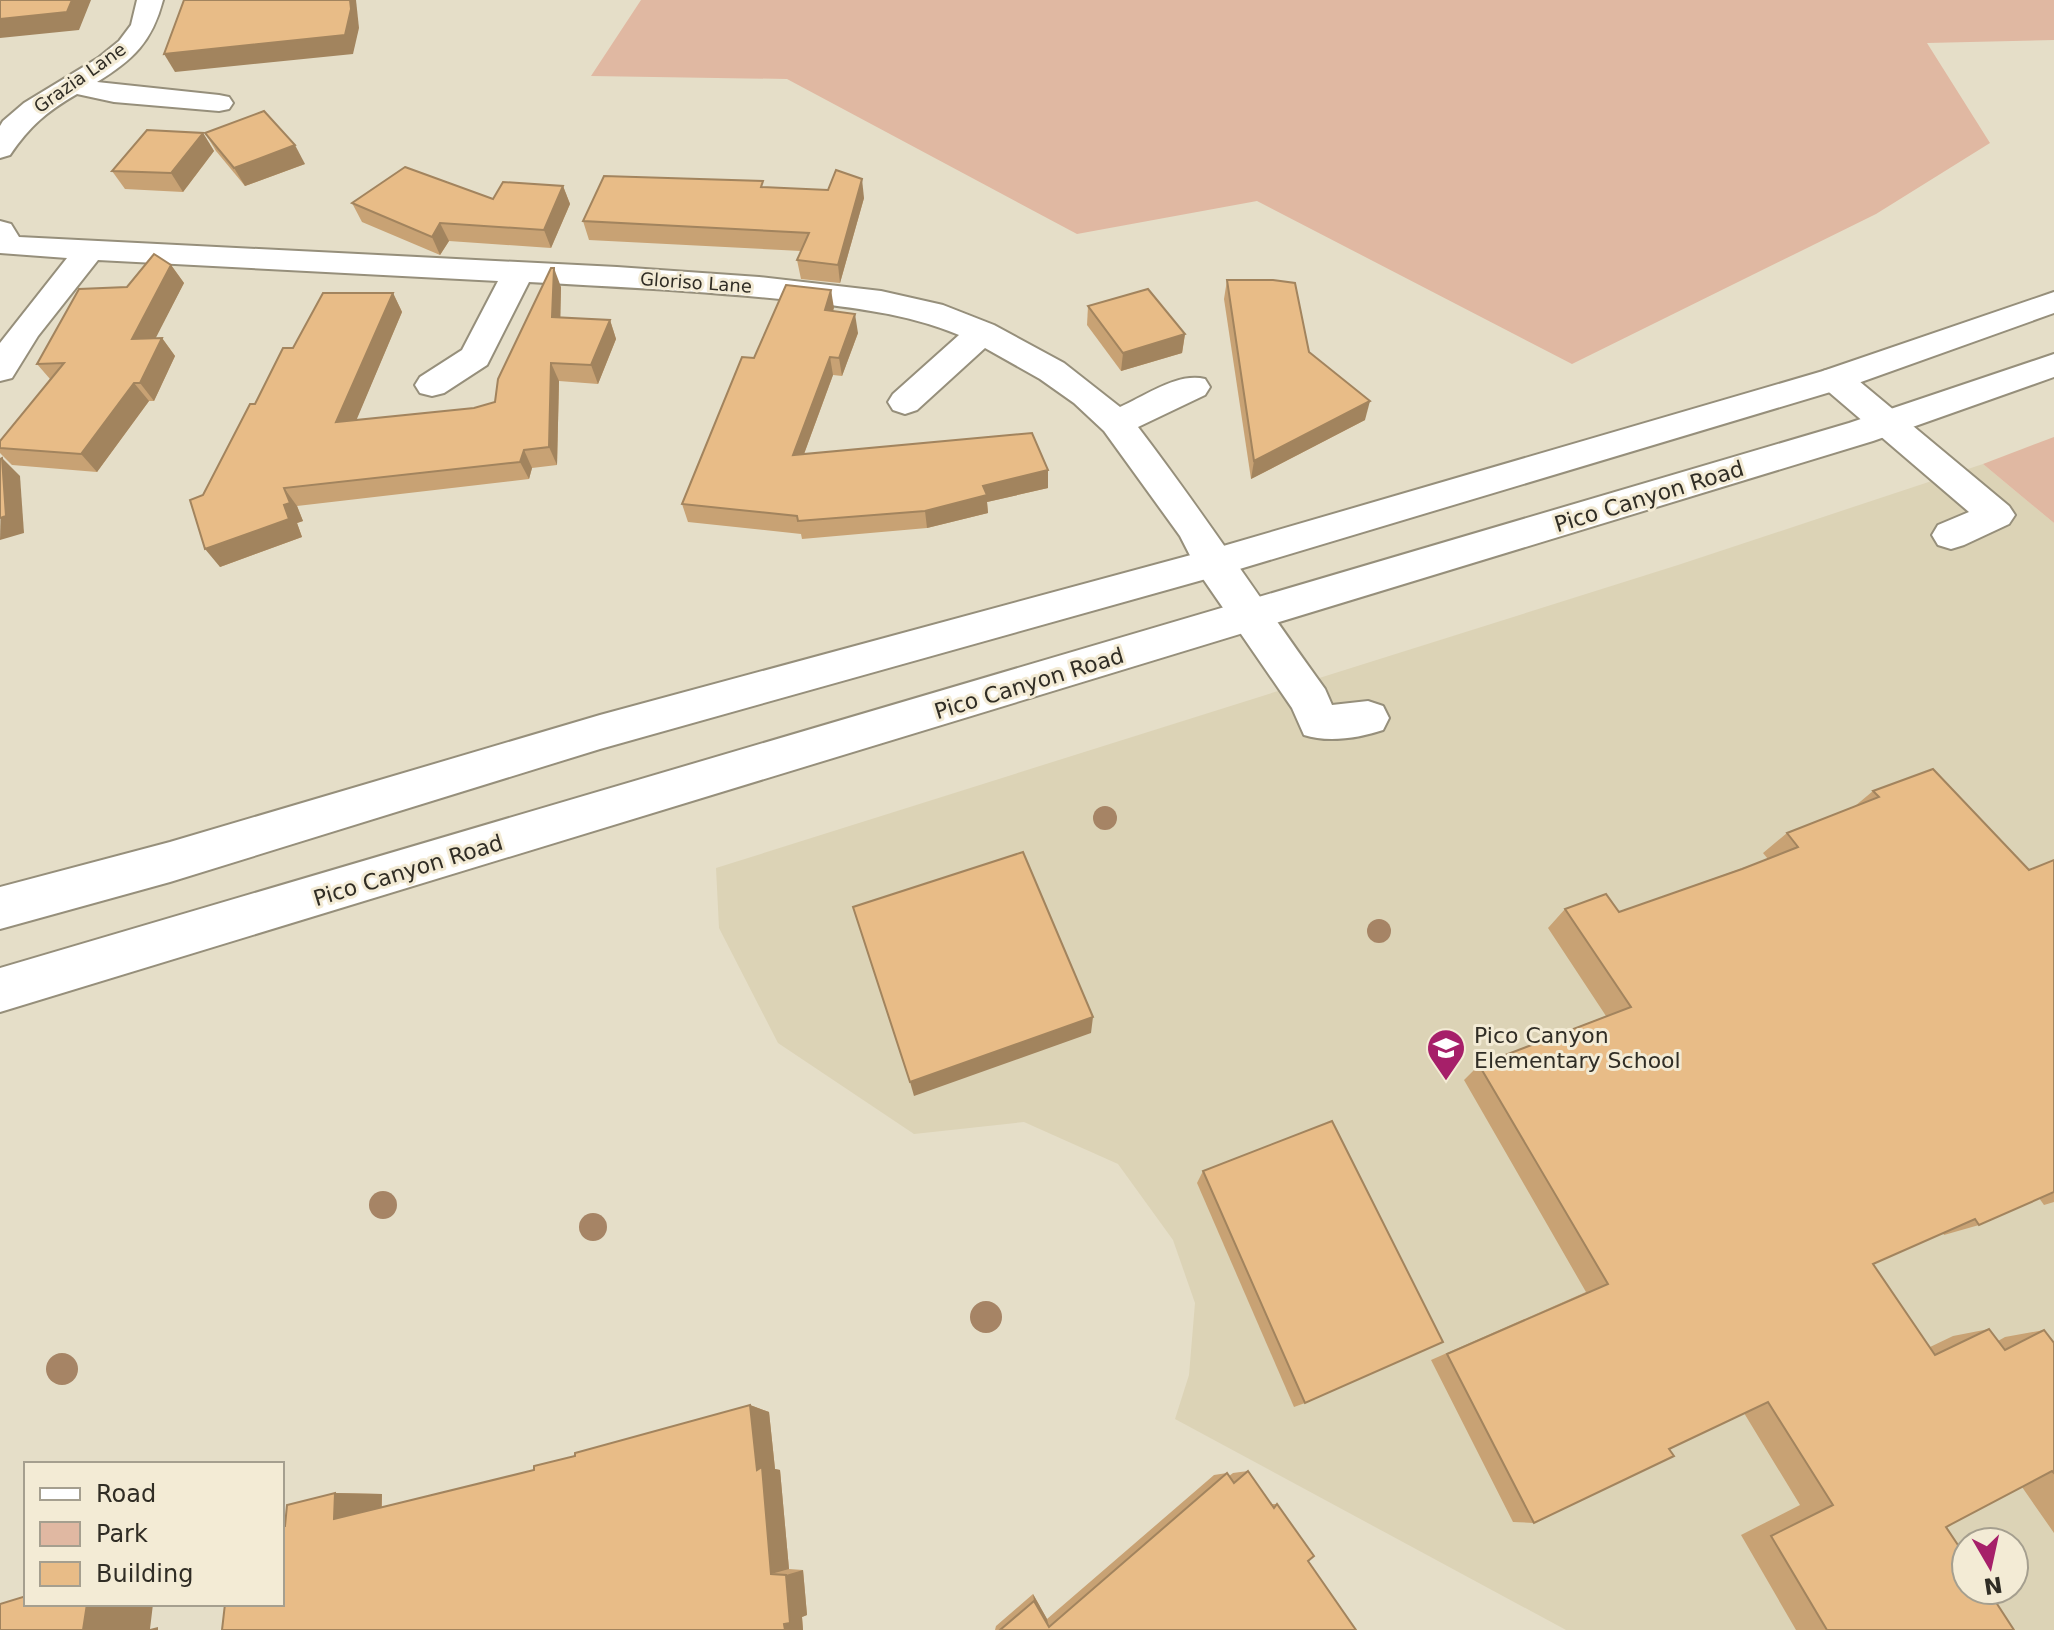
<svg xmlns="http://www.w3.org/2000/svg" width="2054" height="1630" viewBox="0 0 2054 1630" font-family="'DejaVu Sans',sans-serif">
<rect width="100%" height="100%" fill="#e5dec8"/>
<path fill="#dcd3b6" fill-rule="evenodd" d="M1983 464 2054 523V1630H1566L1175 1419 1189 1375 1195 1303 1173 1240 1118 1164 1024 1122 914 1134 778 1043 719 928 716 868 1678 565ZM1966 1542H2014V1590H1966Z"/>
<g fill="#e0b8a2">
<polygon points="641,0 2054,0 2054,40 1927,43 1990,143 1876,214 1572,364 1257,201 1077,234 787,79 591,76"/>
<polygon points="2054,437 2054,523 1983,464"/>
</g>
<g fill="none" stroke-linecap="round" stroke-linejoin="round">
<defs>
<g id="minor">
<path d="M137 0H163C152 42 133 60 97 82L219 95 229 97 233 103 229 109 219 111 114 102 77 94C46 112 30 126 10 155L0 158V126L3 121 24 103 98 58 119 41 131 25Z"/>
<path d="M0 221 11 224 19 237 617 267 759 277 881 291 943 305 994 325 1064 363 1120 407C1145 396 1178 372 1205 379L1210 387 1205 395 1138 427C1203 512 1262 602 1325 689L1332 705 1368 701 1383 706 1389 718 1383 730C1359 738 1328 743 1304 735L1292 708 1199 573 1180 536 1104 431 1074 403 1040 379 985 348 917 410 905 414 893 410 888 402 893 394 959 335C906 313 854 308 798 301 708 291 618 287 529 282L487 365 444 393 432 396 420 393 415 385 420 377 462 350 498 281 98 260 38 336 12 378 0 381V343L67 258 0 253Z"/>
<polygon points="1835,368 1847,371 2009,506 2015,515 2009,524 1964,545 1951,549 1938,545 1932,535 1938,525 1969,512 1823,387 1818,379 1823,371"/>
</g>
<g id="major">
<polygon points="2054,292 2054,313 1847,387 1213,577 600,749 170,882 0,929 0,887 170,842 600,715 1213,549 1823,371"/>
<polygon points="2054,354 2054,377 1873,441 0,1012 0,968 1849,423"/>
</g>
</defs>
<use href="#minor" stroke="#968f7b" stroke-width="4"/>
<use href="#major" stroke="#968f7b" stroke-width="4"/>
<use href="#minor" fill="#fff" fill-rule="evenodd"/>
<use href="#major" fill="#fff" fill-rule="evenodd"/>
</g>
<g fill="#a68465">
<circle cx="1105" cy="818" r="12"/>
<circle cx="1379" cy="931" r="12"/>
<circle cx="383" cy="1205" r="14"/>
<circle cx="593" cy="1227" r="14"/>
<circle cx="986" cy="1317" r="16"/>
<circle cx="62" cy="1369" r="16"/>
</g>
<g fill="#c8a274">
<polygon points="203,133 214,151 183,192 125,189 112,171"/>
<polygon points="205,133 305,164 245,186 216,151"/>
<polygon points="563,186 570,204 551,248 449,241 440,255 362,222 352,203 493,199"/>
<polygon points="764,187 864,198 840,283 801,279 797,260 801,251 589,240 583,221"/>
<polygon points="171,265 184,283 155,338 162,338 175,356 154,401 149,401 97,472 12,465 0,453 0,448 50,379 37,364 127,287"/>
<polygon points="1227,280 1365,420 1251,479 1224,299"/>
<polygon points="561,287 560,318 610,320 616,339 598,384 559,381 557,465 532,468 529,479 297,506 303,521 297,523 302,537 220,567 203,495 255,404 293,348 393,293 402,312 356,420 474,408 495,402"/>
<polygon points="831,290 833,311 858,333 842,376 833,375 804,454 1048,470 1048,488 987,502 988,513 927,528 802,539 801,534 688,522 682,504"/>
<polygon points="1088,306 1185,334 1182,353 1121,371 1087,325"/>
<polygon points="1873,791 2029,870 2054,860 2054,1202 2044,1205 2039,1198 1979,1225 1944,1235 1943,1233 1873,1264 1930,1347 1953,1336 1989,1329 1998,1341 2005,1337 2044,1330 2054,1343 2054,1533 2022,1487 1946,1527 2014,1630 1796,1630 1741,1535 1800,1505 1744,1413 1669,1449 1534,1523 1513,1522 1431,1360 1586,1292 1464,1080 1479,1065 1606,1016 1548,928 1565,909 1619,912 1768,859 1763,853 1787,833 1855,806"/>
<polygon points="1203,1171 1305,1403 1294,1407 1197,1183"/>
<polygon points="750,1405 769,1412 775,1469 780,1470 789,1569 803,1570 807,1615 802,1617 803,1630 222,1630 285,1526 335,1493 382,1494 382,1507 534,1470 575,1456"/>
<polygon points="1248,1471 1271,1504 1277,1504 1308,1561 1356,1630 995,1630 996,1626 1033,1594 1047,1619 1214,1475 1227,1473 1229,1476 1233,1473"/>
</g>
<g fill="#a2845e">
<polygon points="72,0 91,0 79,30 0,38 0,19"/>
<polygon points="350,0 356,0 359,28 353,54 175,72 164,54"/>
<polygon points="203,133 214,151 183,192 171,173"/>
<polygon points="295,145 305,164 245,186 234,168"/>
<polygon points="862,179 864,198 840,283 838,265"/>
<polygon points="563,186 570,204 551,248 544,230"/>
<polygon points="440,223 449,241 440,255 432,237"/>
<polygon points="171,265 184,283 146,357 132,339"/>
<polygon points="554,268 561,287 560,336 552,317"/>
<polygon points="831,290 834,308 828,328 825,310"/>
<polygon points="393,293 402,312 348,440 336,422"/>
<polygon points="855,314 858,333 842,376 839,358"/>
<polygon points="610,320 616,339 598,384 591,365"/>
<polygon points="1185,334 1182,353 1121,371 1123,353"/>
<polygon points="162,338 175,356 154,401 140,383"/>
<polygon points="830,357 833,375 797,473 793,455"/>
<polygon points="551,363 559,381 557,465 549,447"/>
<polygon points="134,383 149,401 97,472 81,454"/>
<polygon points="1370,401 1365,420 1251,479 1254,461"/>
<polygon points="524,450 532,468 529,479 520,462"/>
<polygon points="2,458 20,476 24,533 0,540"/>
<polygon points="1048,470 1048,488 987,502 988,513 927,528 925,511 983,486"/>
<polygon points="284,488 297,506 303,521 297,523 302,537 220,567 205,549 284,505"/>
<polygon points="1093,1017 1091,1033 914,1096 910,1082"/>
<polygon points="750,1405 769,1412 775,1469 780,1470 789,1569 771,1574 757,1470"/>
<polygon points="335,1493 382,1494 381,1518 334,1519"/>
<polygon points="803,1570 807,1615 802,1617 803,1630 785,1630 786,1575"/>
<polygon points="1033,1594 1047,1619 1049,1627 1034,1601"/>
<polygon points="87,1604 153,1604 150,1629 158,1627 158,1630 83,1630"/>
</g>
<g fill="#e8bc87" stroke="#a2845e" stroke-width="2">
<polygon points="0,0 72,0 67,12 0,19"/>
<polygon points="184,0 350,0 351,9 345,35 164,54"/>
<polygon points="264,111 295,145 234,168 205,133"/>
<polygon points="147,130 203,133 171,173 112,171"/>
<polygon points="405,167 493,199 503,182 563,186 544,230 440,223 432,237 352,203"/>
<polygon points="836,170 862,179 838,265 797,260 809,233 583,221 604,176 763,181 761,187 828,190"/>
<polygon points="154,254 171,265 132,339 162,338 140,383 134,383 81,454 0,448 0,441 64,363 37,364 79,289 127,287"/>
<polygon points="551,268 554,268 552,317 610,320 591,365 551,363 549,447 524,450 520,462 284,488 290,503 284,505 289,519 205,549 190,500 203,495 250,404 255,404 283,348 293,348 323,293 393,293 336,422 474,408 495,402 498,379"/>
<polygon points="1227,280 1273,280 1295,283 1309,352 1370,401 1254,461"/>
<polygon points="786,285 831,290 825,310 855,314 839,358 830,357 793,455 1032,433 1048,470 983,486 987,495 925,511 798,521 797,516 682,504 742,357 754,358"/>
<polygon points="1148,289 1185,334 1123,353 1088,306"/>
<polygon points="2,458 6,516 0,518 0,459"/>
<polygon points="1933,769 2029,870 2054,860 2054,1192 1979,1225 1975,1219 1873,1264 1935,1355 1989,1329 2005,1350 2044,1330 2054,1343 2054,1473 2052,1471 1946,1527 1966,1557 1966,1590 1988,1590 2014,1630 1827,1630 1771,1536 1833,1505 1768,1402 1669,1449 1674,1456 1534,1523 1447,1354 1608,1284 1479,1065 1631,1007 1565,909 1606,894 1619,912 1742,869 1798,847 1787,833 1879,797 1873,791"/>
<polygon points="1023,852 1093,1017 910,1082 853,907"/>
<polygon points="1332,1121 1443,1342 1305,1403 1203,1171"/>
<polygon points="750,1405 757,1470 762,1467 771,1574 786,1575 790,1623 784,1624 785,1630 222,1630 225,1604 282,1604 282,1526 285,1526 287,1505 335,1493 334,1519 534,1470 534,1466 575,1456 575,1453"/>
<polygon points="1248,1471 1274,1508 1277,1504 1314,1556 1308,1561 1356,1630 1000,1630 1034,1601 1049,1627 1227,1473 1234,1483"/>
<polygon points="26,1596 26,1604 87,1604 83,1630 0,1630 0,1604"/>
</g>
<defs>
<symbol id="school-pin" viewBox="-11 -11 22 30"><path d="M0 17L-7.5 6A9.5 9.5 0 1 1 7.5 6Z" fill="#a61f69" stroke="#f3ebd5"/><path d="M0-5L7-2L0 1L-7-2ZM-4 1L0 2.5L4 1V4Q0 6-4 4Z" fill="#fff"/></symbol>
</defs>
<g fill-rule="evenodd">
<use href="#school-pin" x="1424" y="1026" width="44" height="60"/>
</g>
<g text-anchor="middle" stroke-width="6" stroke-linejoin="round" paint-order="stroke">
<g font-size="18" fill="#302d25" stroke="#f3ebd5">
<text transform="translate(80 78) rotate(-35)" y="6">Grazia Lane</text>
<text transform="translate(696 283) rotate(4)" y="6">Gloriso Lane</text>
</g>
<g font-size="22" fill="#302d25" stroke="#f3ebd5">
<text transform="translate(1649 496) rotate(-17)" y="8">Pico Canyon Road</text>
<text transform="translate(1029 683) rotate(-17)" y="8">Pico Canyon Road</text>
<text transform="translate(408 870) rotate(-17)" y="8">Pico Canyon Road</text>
</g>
<g font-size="22" fill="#302d25" stroke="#f3ebd5" text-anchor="start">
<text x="1474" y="1043">Pico Canyon<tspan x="1474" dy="25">Elementary School</tspan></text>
</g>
</g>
<rect x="24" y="1462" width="260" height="144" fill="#f3ebd5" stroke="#a59f8f" stroke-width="2"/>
<rect x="40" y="1488" width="40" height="12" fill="#ffffff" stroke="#a59f8f" stroke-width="2"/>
<text x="96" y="1502" font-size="24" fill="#302d25">Road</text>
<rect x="40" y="1522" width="40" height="24" fill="#e0b8a2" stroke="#a59f8f" stroke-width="2"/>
<text x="96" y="1542" font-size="24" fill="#302d25">Park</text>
<rect x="40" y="1562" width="40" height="24" fill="#e8bc87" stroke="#a59f8f" stroke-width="2"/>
<text x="96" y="1582" font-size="24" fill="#302d25">Building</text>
<g transform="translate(1990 1566) rotate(171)"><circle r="38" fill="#f3ebd5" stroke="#a59f8f" stroke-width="2"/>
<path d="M0-6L14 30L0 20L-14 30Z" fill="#a61f69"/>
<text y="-12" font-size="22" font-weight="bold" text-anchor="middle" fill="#302d25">N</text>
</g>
</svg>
